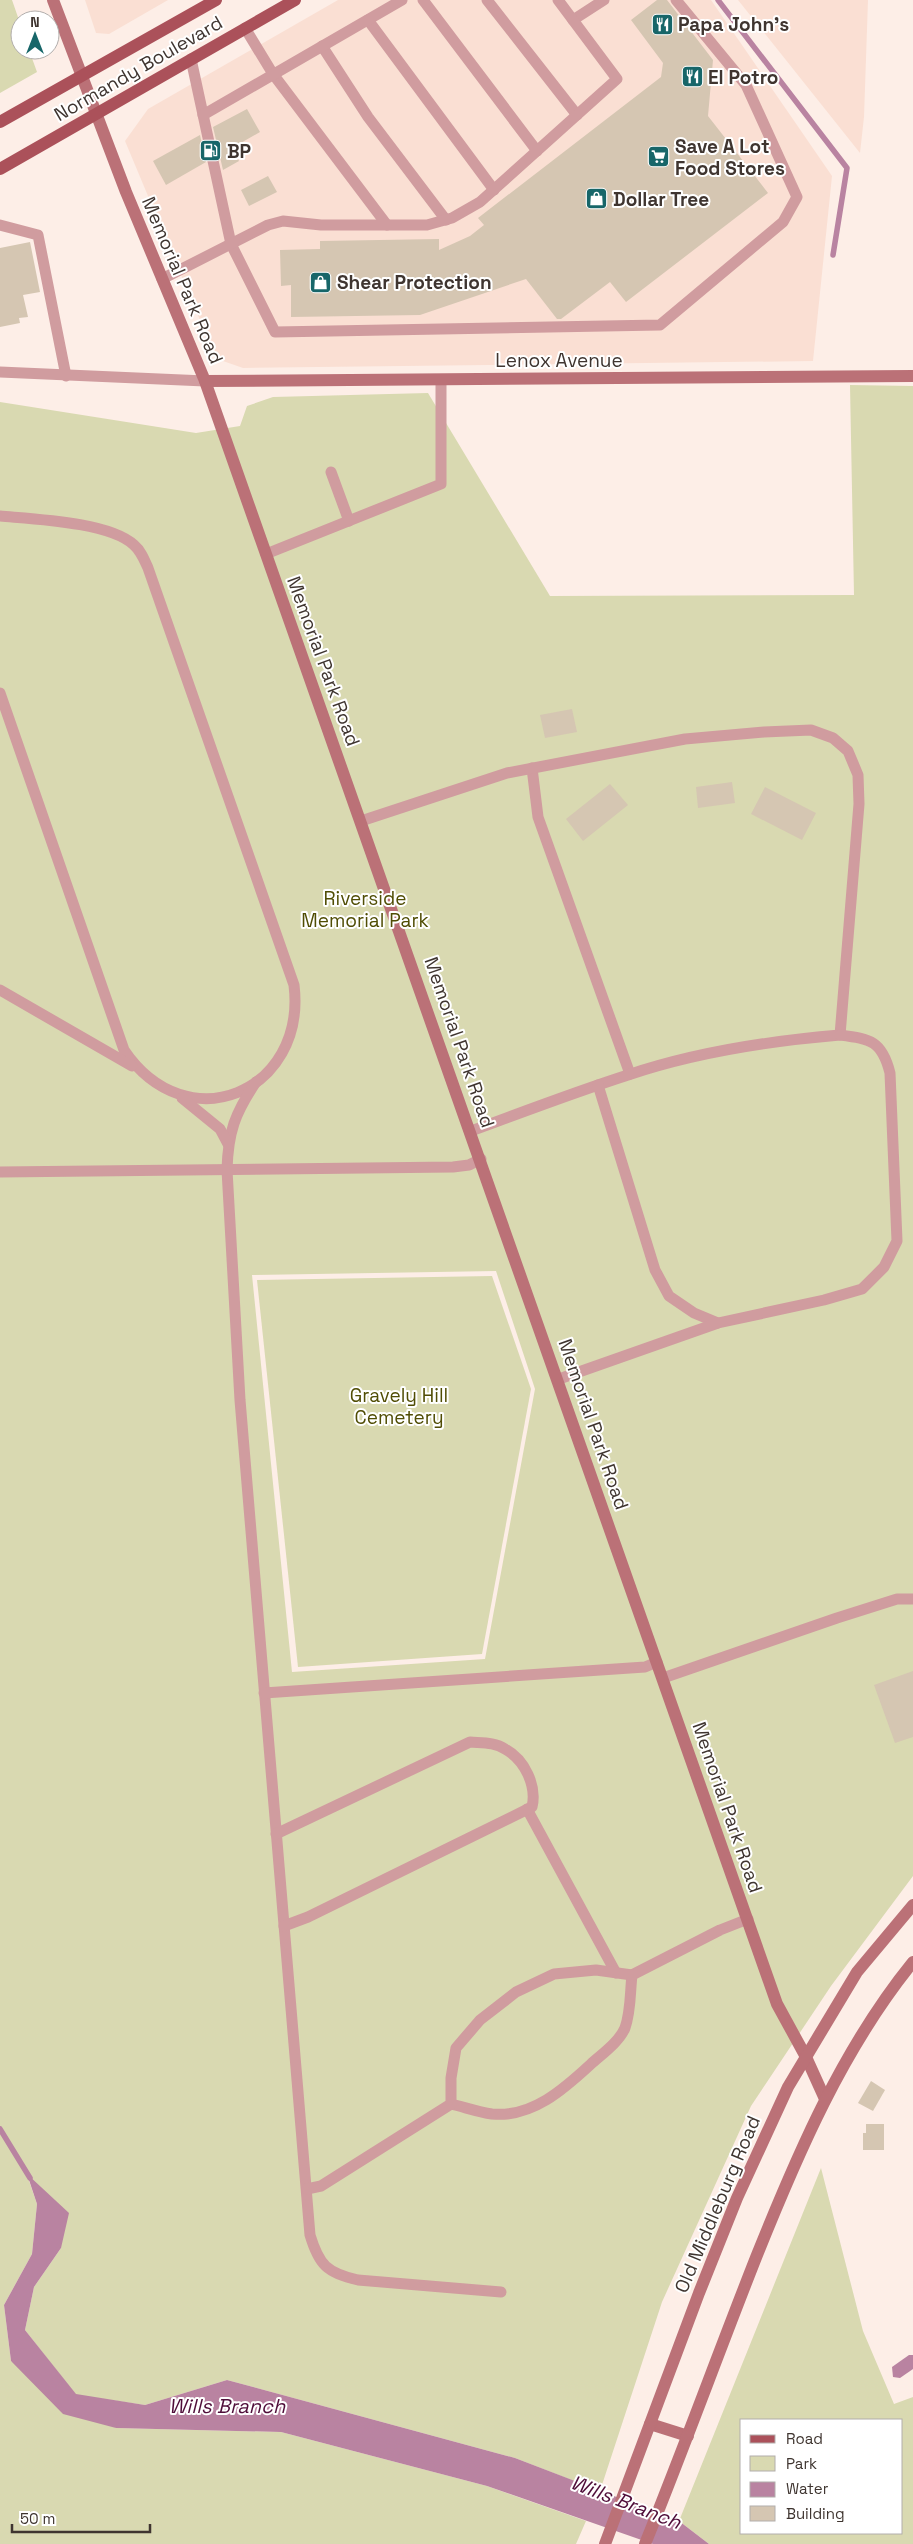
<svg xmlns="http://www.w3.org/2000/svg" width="913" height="2544" viewBox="0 0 913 2544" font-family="'Space Grotesk',sans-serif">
<rect width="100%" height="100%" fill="#fdeee7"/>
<g fill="#fadfd3">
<polygon points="85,0 168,0 109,34 96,33"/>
<polygon points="338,0 711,0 832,176 813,361 243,368 223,361 210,344 125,141 148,109"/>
<polygon points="738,0 868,0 864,117 860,153"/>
</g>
<g fill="#d9d9b1" fill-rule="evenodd">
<polygon points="0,0 12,0 20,23 20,50 29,50 37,72 0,93"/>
<path d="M850 385 913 386V1876L831 1986 751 2106 662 2302 600 2491 515 2458 227 2380 145 2405 76 2395 25 2330 34 2287 61 2248 27 2175 37 2204 32 2254 4 2305 11 2361 116 2428 281 2432 487 2486 586 2521 576 2544H0V402L196 433 240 426 247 406 273 397 428 393 550 596 854 595ZM496 1271 535 1389 485 1659 292 1672 252 1275Z"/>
<polygon points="492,1276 531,1389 482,1654 298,1667 257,1280"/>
<path d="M821 2168 863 2331 894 2404 913 2397V2544H709L679 2521ZM742 2420H902V2533H742Z"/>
</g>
<g fill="#b983a1">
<polygon points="27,2174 69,2213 61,2248 34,2287 25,2330 76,2394 145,2405 227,2380 515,2458 679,2521 709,2544 653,2544 487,2486 281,2432 116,2428 63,2414 11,2361 4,2305 32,2254 37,2204"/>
<polygon points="909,2355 913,2355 913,2369 900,2378 893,2377 892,2367"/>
</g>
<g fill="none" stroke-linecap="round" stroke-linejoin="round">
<g stroke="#b983a1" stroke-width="5.5">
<polyline points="718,0 847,168 833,255"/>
<polyline points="0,2129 30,2178"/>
</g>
</g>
<g fill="#d5c6b2">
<polygon points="657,0 667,0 713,60 708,116 768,193 626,302 610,282 561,319 557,319 526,279 420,315 291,317 291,285 281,286 280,250 320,249 320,241 439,239 439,250 470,236 484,225 478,218 661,77 663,63 631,20"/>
<polygon points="247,109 260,132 232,148 239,161 223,170 213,127"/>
<polygon points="200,135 206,162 166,185 153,161"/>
<polygon points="268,176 277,192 249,206 241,190"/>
<polygon points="30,242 40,292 23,295 28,317 19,318 20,323 0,327 0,248"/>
<polygon points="572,709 577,732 545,738 540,715"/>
<polygon points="732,782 735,803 698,808 696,787"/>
<polygon points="610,784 628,805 583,841 566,819"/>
<polygon points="765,787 816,813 802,840 751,814"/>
<polygon points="913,1671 913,1737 895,1743 874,1685"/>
<polygon points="871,2081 885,2090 873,2111 858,2103"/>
<polygon points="866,2124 884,2124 884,2150 863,2150 863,2133 866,2133"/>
</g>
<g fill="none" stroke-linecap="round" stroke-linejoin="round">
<g stroke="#d09c9f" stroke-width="11">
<polyline points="423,0 537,151"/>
<polyline points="487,0 577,115"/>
<polyline points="368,20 494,190"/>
<polyline points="573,20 604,0"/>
<polyline points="245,28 273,74 387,225"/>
<polyline points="322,46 368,117 446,220"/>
<polyline points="191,59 231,244 275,332 660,325 783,222 797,197 746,85 676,0"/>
<polyline points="203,115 402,0"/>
<polyline points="0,225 38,235 66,376"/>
<polyline points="162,279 268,225 283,221 321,225 427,225 452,218 480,202 617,79 558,0"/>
<polyline points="0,372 205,381"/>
<polyline points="331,472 349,521"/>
<path d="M0 516C33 519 110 522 134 545 141 551 144 559 148 568L294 985C307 1092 187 1143 124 1050L0 693"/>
<polyline points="266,554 441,484 441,380"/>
<polyline points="532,768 538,817 630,1074"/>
<path d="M361 821 507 773 685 739 764 732 811 730 833 738 848 751 858 775 859 804 840 1035C769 1041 696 1052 628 1075 575 1092 523 1112 471 1131"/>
<polyline points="0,990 132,1066"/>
<path d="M256 1082C235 1113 228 1132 227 1170L240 1400 310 2235C319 2265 327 2273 358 2280L501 2292"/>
<polyline points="598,1085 655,1270 669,1296 694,1313 718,1323"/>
<polyline points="182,1098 220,1129 228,1144"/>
<polyline points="0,1172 453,1167 469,1165 481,1159"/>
<path d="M559 1379 718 1323 824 1300 862 1289 884 1267 897 1241 890 1073C882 1041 871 1039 840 1035"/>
<polyline points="663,1678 837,1618 897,1599 913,1599"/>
<polyline points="264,1693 645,1667 657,1662"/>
<polyline points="527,1809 616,1973"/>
<path d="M276 1834 470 1742C482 1743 495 1742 505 1749 525 1760 537 1786 532 1807L308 1917 284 1926"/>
<path d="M451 2104C464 2107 478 2112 492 2114 532 2118 564 2089 591 2064 602 2054 619 2042 625 2028 631 2011 630 1992 632 1975"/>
<polyline points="307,2189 321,2186 451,2104 451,2078 456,2048 480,2020 516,1992 554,1974 596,1970 632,1975 720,1930 748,1919"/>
</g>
<g stroke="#bb7177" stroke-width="12">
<polyline points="53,0 126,192 205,381 777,2004 806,2057 825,2099"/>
<polyline points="205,381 913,376"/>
<polyline points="650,2424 688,2436"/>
<polyline points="605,2544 699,2293 737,2198 788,2087 857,1972 913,1905"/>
<path d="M645 2544C684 2448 719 2351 757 2255 798 2153 843 2048 913 1962"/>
</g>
<g stroke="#ab515a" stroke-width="12">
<polyline points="0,122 216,0"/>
<polyline points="0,169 295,0"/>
</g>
</g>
<defs>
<symbol id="restaurant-square" viewBox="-11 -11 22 22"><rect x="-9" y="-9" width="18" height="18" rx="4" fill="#176669" stroke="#fff"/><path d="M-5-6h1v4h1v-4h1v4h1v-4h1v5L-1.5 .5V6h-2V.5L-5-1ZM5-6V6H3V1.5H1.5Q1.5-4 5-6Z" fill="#fff"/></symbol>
<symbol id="fuel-square" viewBox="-11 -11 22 22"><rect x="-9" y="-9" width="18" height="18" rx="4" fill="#176669" stroke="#fff"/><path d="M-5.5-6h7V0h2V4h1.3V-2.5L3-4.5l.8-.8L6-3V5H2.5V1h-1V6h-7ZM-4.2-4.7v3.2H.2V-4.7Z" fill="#fff"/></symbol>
<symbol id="supermarket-square" viewBox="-11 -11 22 22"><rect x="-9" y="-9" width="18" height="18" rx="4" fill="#176669" stroke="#fff"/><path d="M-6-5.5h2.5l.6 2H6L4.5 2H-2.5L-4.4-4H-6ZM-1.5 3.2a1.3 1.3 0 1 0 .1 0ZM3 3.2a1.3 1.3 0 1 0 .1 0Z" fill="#fff"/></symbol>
<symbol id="shop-square" viewBox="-11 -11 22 22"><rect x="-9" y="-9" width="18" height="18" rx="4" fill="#176669" stroke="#fff"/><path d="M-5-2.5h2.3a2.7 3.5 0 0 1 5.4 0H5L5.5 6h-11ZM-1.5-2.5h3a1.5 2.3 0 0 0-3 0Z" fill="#fff"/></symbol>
</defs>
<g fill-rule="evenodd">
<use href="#restaurant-square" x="650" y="12" width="25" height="25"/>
<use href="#restaurant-square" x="680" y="64" width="25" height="25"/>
<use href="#fuel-square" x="198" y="138" width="25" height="25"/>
<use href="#supermarket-square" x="646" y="144" width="25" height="25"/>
<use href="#shop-square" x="584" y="186" width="25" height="25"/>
<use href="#shop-square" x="308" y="270" width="25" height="25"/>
</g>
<g text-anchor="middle" stroke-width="4" stroke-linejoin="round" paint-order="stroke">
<g font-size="19" font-weight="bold" fill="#3f3530" stroke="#fff" text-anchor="start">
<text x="678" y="31">Papa John's</text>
<text x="708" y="84">El Potro</text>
<text x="675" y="153">Save A Lot<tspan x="675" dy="22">Food Stores</tspan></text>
<text x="227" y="158">BP</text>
<text x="613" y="206">Dollar Tree</text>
<text x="337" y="289">Shear Protection</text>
</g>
<g font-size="19" fill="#3f3530" stroke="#fff">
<text transform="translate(138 68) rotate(-30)" y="7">Normandy Boulevard</text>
<text transform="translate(183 280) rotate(67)" y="7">Memorial Park Road</text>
<text x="559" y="367">Lenox Avenue</text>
<text transform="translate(324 661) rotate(70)" y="7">Memorial Park Road</text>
<text transform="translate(460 1042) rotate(71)" y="7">Memorial Park Road</text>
<text transform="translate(594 1424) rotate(71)" y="7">Memorial Park Road</text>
<text transform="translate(728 1807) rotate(71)" y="7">Memorial Park Road</text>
<text transform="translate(717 2204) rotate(-67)" y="7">Old Middleburg Road</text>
</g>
<g font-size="19" fill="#504d04" stroke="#fff">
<text x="365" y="905">Riverside<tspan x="365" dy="22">Memorial Park</tspan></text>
<text x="399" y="1402">Gravely Hill<tspan x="399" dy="22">Cemetery</tspan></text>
</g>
<g font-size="20" font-style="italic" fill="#4f0d39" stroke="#fff">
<text x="227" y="2413">Wills Branch</text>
<text transform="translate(626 2502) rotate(21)" y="7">Wills Branch</text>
</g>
</g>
<rect x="740" y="2419" width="162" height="115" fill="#ffffff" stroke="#b2aeac"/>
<rect x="750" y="2435" width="25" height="8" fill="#ab515a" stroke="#b2aeac"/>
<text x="786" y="2444" font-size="15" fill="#3f3530">Road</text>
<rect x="750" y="2456" width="25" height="15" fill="#d9d9b1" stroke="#b2aeac"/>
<text x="786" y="2469" font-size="15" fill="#3f3530">Park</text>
<rect x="750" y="2482" width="25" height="15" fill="#b983a1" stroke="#b2aeac"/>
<text x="786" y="2494" font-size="15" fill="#3f3530">Water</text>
<rect x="750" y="2506" width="25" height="15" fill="#d5c6b2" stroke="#b2aeac"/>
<text x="786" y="2519" font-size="15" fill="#3f3530">Building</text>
<g transform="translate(35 35)"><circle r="24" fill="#ffffff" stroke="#b2aeac"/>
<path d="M0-4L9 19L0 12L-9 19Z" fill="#176669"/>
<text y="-8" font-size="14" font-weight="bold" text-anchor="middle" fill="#3f3530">N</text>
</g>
<path d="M12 2524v8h138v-8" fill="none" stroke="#3f3530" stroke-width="2.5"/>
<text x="20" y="2524" font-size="15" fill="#3f3530" stroke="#ffffff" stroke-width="4" paint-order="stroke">50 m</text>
</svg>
